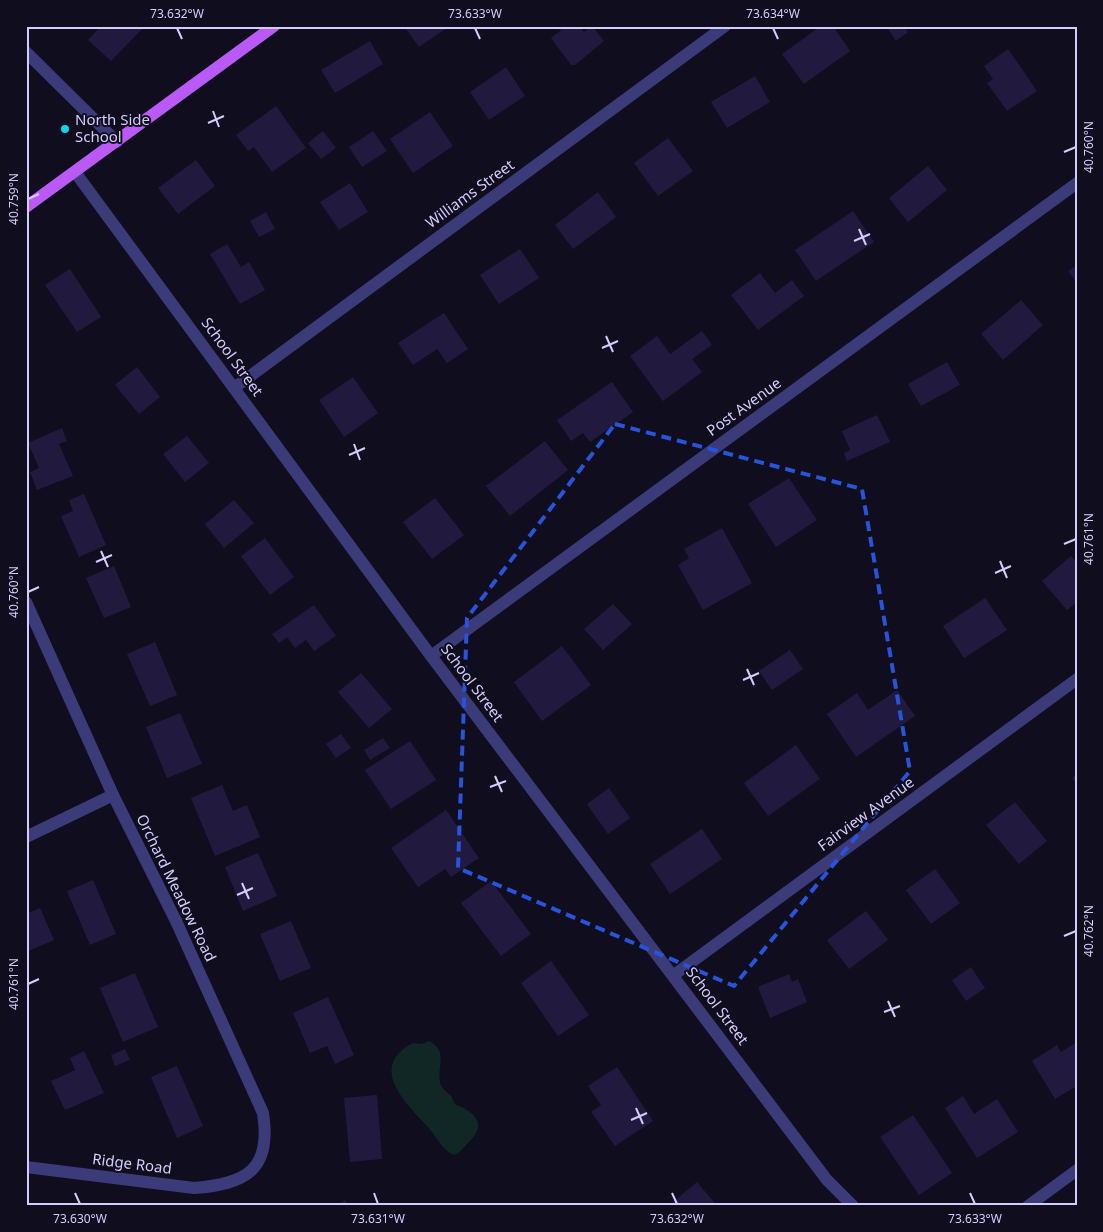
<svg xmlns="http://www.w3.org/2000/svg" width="1103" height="1232" viewBox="0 0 1103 1232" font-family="'Noto Sans',sans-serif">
<rect width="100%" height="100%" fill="#100d1e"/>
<path fill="#112726" d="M429 1041C450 1051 435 1071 441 1085 444 1091 448 1093 452 1097 452 1098 454 1103 455 1104 457 1106 460 1106 462 1107 480 1117 484 1127 469 1142 464 1147 461 1152 454 1155 441 1149 437 1137 428 1127 406 1103 367 1067 413 1043L422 1044Z"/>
<g fill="#211a3e">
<polygon points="101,26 145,26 111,61 88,40"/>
<polygon points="404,26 450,26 419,47"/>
<polygon points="558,26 580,26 584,32 592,26 604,41 575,65 571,65 551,38 561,30"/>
<polygon points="821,26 833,26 850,51 804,84 782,54"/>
<polygon points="886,26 904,26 908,32 896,41"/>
<polygon points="370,41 383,64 335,93 321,70"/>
<polygon points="1008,49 1037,91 1007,111 987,83 993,79 984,66"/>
<polygon points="506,67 525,96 489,120 470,92"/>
<polygon points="755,76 770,102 727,128 711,102"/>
<polygon points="276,106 306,148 272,172 254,147 248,151 236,135"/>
<polygon points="430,112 453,146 413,173 390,139"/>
<polygon points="323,131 336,148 321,159 308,143"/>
<polygon points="373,131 387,151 362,167 349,147"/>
<polygon points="668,138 693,171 658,196 634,163"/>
<polygon points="196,160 215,186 178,214 158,188"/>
<polygon points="928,166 947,190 908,222 889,198"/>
<polygon points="350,183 368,212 339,230 320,202"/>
<polygon points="598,192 616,217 573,249 555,225"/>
<polygon points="853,211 874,242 816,281 795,250"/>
<polygon points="266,212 275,229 259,237 250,221"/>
<polygon points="227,244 241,267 249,262 265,290 240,304 210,254"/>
<polygon points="520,249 539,278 499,304 480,275"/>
<polygon points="1077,265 1077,283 1068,271"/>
<polygon points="70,269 101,317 77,332 45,285"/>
<polygon points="760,273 775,293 792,280 804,296 758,330 731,295"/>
<polygon points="1021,300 1043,325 1003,360 981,334"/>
<polygon points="444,313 468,349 447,363 437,349 413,365 398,343"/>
<polygon points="702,331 712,345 692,359 702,372 663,401 630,356 657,336 670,354"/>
<polygon points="947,362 960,385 921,406 908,384"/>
<polygon points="137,367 160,397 139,414 115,385"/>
<polygon points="353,377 378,413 344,437 319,400"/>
<polygon points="612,382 633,412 590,442 583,433 571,441 557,420"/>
<polygon points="877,415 890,442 847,461 844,453 850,450 842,431"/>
<polygon points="62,428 67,441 59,444 73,476 37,490 30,472 39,468 28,443"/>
<polygon points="187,436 209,463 185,482 163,454"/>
<polygon points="545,441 568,470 510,516 486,486"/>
<polygon points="789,478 817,520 776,547 748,504"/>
<polygon points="84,494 106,545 79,557 61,516 73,511 69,500"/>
<polygon points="435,498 464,535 432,559 403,522"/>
<polygon points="234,500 254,523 224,548 205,524"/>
<polygon points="722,528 752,583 703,610 678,565 689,558 684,549"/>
<polygon points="265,538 294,577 270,595 241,556"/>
<polygon points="1071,556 1077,563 1077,602 1067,610 1042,581"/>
<polygon points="114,566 131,607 104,618 86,578"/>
<polygon points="985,598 1007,630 964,658 943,626"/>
<polygon points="613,604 632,624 603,650 584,629"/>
<polygon points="314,605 336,636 314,651 306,640 295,648 287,637 279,643 272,634"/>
<polygon points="155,642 177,695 150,706 127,654"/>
<polygon points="562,646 591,685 542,721 514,682"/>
<polygon points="790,650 803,669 772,690 759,671"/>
<polygon points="361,673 392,709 369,728 338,692"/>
<polygon points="897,690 915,716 856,757 827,714 857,693 868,710"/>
<polygon points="180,713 202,764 167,778 146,727"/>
<polygon points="341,734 351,748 336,758 326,744"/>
<polygon points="383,738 390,748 370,760 364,750"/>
<polygon points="410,741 436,780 391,809 365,770"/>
<polygon points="796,745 820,779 768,816 744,783"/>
<polygon points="1077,774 1077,784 1072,778"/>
<polygon points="222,785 233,811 247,805 260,837 215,856 191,798"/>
<polygon points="609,788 630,818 608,834 587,804"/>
<polygon points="1015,802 1047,841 1019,864 986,825"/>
<polygon points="446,810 479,858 451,877 445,869 418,887 391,848"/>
<polygon points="702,829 722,859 670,894 650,864"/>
<polygon points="258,853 277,896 243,911 225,867"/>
<polygon points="935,869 960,903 931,924 906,890"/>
<polygon points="93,880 116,934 90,945 67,891"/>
<polygon points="491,881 531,934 501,956 461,903"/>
<polygon points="40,908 54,940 26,952 26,914"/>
<polygon points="866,911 888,940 849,969 827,940"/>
<polygon points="291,921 311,968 280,981 260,934"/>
<polygon points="551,961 589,1015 558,1036 521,983"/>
<polygon points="971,967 985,988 966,1001 952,980"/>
<polygon points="135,973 158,1027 123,1042 100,988"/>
<polygon points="789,974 792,982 798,979 807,1002 770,1018 758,987"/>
<polygon points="328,997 354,1055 335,1064 327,1046 310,1053 293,1013"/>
<polygon points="1077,1042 1077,1086 1055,1099 1032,1061 1057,1045 1061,1052"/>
<polygon points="125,1049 130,1060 115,1066 111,1055"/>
<polygon points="84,1051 104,1093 65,1110 51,1081 75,1070 70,1058"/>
<polygon points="177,1066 203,1126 177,1138 151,1077"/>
<polygon points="617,1067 653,1121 615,1146 591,1112 601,1105 588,1086"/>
<polygon points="377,1095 382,1159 350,1162 344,1098"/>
<polygon points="963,1096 974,1114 997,1099 1018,1132 977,1158 945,1108"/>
<polygon points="913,1115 952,1173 919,1195 880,1137"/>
<polygon points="697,1182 717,1206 668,1206"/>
<polygon points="345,1200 349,1206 336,1206"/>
</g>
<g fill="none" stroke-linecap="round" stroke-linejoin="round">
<g stroke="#3c3b7a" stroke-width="12">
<polyline points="26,52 117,142"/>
<polyline points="75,172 431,656 827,1180 853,1206"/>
<polyline points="234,388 725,26"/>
<path d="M26 602 113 795 176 921 263 1113C272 1170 246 1184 194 1188L26 1167"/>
<polyline points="431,656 1077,183"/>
<polyline points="26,837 113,795"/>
<polyline points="674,975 1077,679"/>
<polyline points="1028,1206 1077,1170"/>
</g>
<polyline stroke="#b95af6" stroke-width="12" points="26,207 274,26"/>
</g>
<path fill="none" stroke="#2654da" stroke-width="4" stroke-dasharray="10 6" stroke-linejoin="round" d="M615 424 862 489 910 771 734 986 458 868 467 618Z"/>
<path fill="none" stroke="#d2cdfc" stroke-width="2" d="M177 28 182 39M475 28 480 39M773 28 778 39M213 111 219 127M208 123 224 116M1064 152 1076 147M28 199 39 194M859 229 866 245M854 241 870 234M606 336 613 352M602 348 618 341M354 444 360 460M349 455 365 448M1064 544 1076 539M101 551 108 567M1000 561 1007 578M96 562 112 555M995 573 1011 566M28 592 39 587M747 669 754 685M743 680 759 673M495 776 502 792M490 787 506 781M242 883 249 899M237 895 253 888M1064 936 1076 931M28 984 39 979M888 1001 895 1017M884 1012 900 1006M636 1108 643 1124M631 1120 647 1113M75 1193 80 1204M374 1193 378 1204M672 1193 677 1204M970 1193 975 1204"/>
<circle fill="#0dd6e8" stroke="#100d1e" stroke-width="2" cx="65" cy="129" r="5"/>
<g text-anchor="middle" stroke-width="4" stroke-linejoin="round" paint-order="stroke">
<g font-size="15" fill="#d2cdfc" stroke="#100d1e" text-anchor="start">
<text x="75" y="125">North Side<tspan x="75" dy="17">School</tspan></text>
</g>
<g font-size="15" fill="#d2cdfc" stroke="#100d1e">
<text transform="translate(470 194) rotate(-36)" y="5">Williams Street</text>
<text transform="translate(232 357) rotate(54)" y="5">School Street</text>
<text transform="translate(744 407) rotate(-36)" y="5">Post Avenue</text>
<text transform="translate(472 683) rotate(53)" y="5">School Street</text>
<text transform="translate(866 814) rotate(-36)" y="5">Fairview Avenue</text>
<text transform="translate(176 888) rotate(64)" y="5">Orchard Meadow Road</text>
<text transform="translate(717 1006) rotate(53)" y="5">School Street</text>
<text transform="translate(132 1164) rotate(7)" y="5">Ridge Road</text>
</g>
</g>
<rect width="1103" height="1232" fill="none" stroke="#100d1e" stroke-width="55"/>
<rect x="28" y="28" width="1048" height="1176" fill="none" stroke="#d2cdfc" stroke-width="2"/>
<g font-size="12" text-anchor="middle" fill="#d2cdfc">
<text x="177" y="18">73.632°W</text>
<text x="475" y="18">73.633°W</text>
<text x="773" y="18">73.634°W</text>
<text transform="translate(1089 147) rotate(-90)" y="4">40.760°N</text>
<text transform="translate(14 199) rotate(-90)" y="4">40.759°N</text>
<text transform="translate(1089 539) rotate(-90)" y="4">40.761°N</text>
<text transform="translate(14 592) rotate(-90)" y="4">40.760°N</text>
<text transform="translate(1089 931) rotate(-90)" y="4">40.762°N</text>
<text transform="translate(14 984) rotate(-90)" y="4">40.761°N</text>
<text x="80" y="1223">73.630°W</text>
<text x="378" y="1223">73.631°W</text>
<text x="677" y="1223">73.632°W</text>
<text x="975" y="1223">73.633°W</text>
</g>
</svg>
